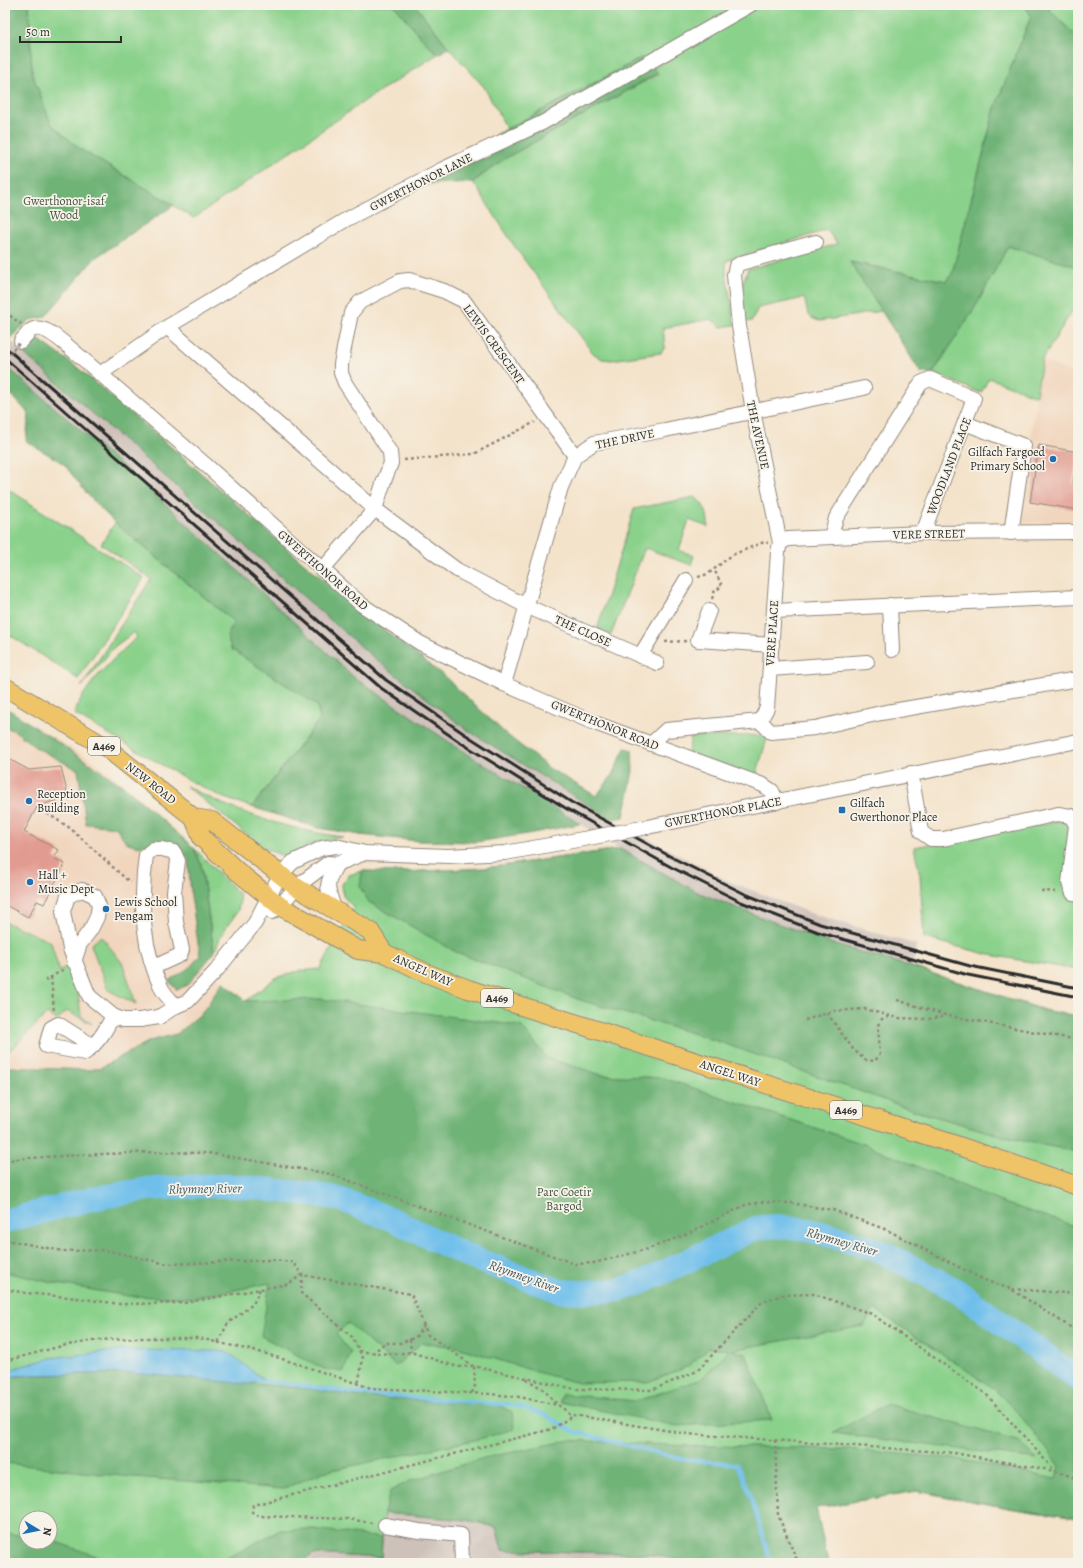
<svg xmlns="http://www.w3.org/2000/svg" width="1083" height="1568" viewBox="0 0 1083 1568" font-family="Alegreya,serif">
<rect width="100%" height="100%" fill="#f7f3e8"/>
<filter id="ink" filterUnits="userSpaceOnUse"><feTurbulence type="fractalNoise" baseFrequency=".025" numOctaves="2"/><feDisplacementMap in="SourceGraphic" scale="8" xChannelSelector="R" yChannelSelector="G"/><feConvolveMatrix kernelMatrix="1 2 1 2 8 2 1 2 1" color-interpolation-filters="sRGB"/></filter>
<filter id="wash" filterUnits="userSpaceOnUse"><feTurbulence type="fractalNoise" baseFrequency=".012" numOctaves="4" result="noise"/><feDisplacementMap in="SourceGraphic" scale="16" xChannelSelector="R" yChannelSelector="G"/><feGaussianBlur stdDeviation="0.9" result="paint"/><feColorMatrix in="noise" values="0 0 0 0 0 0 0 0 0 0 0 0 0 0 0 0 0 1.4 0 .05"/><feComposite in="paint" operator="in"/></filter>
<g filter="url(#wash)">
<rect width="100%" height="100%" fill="#f4e3cb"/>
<g fill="#f1d5bd">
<polygon points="1042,360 1078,376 1078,522 1018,523"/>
<polygon points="5,710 93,760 145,803 194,848 201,864 204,963 223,982 202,1013 177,1034 150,1041 102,1067 89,1070 5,1067"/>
</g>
<g fill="#cec1ba">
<polygon points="5,336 373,657 467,730 611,819 728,881 810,913 917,945 912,967 836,945 763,918 699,893 620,849 580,824 458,748 355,678 150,490 5,365"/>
<polygon points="384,1513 467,1520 496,1527 502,1550 648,1554 696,1563 301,1563 313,1554 381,1558"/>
</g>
<g fill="#8ad18b" stroke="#5a7e5b" fill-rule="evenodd">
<polygon points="29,5 394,5 424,41 438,54 369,98 194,218 80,149 51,124 32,73"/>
<polygon points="415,5 741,5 644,60 641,58 507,129 484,87 449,48"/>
<path d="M761 5H1025L1031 16 995 108 952 274 946 281 850 262 882 311 820 321C805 318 808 310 804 298L758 308 752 321 745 322 741 288 748 269 837 244 827 230 726 261V273L735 325 721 327 711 319 663 328 665 347 661 353 611 360 602 359 593 353 517 250 473 182 504 159 658 74 652 68Z"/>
<polygon points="1051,5 1078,5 1078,38 1049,10"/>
<polygon points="1008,246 1078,267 1078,301 1042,360 1036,396 989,378 981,393 933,373 977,304"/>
<polygon points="5,487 144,578 78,679 5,632"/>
<path d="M694 497C704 502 709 515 708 527L689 520 679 550 694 556 691 565 645 548 611 635 597 630 634 509Z"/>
<path d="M115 523 234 622 231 649 317 705 320 719 252 807 224 798 190 781 74 714C86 682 113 660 137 637L134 632 114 647 81 687 151 579 101 544Z"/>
<polygon points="768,735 756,776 688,753 691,737"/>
<path d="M186 786C234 812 289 830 343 837 334 839 324 840 316 843 288 851 293 864 261 846Z"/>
<polygon points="1060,821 1069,824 1072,835 1067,898 1078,900 1078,970 990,955 924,938 920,875 914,847"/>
<path d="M194 848 239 894C242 914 231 917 223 933 219 939 217 947 214 953L201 864Z"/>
<path d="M620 849 699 893 763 918 836 945 912 967 1047 1011 1078 1016V1518L1026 1511 916 1491 816 1508 828 1563H696L648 1554 502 1550 496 1527 467 1520 384 1513 381 1558 313 1554 301 1563H5V1067L89 1070 102 1067 150 1041 177 1034 202 1013 223 982 246 1001 275 978 298 971 320 969 354 908 343 896 342 884 349 875 362 871 405 872 486 868ZM26 1518H50V1542H26Z"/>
<polygon points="5,922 51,942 59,971 74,962 81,1016 92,1024 67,1011 57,1020 47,1014 5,1055"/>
<polygon points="101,936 123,964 136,1004 108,990 91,945"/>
</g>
<g fill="#6fb377" stroke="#4d6f51">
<polygon points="5,5 29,5 32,73 51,124 80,149 174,205 95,258 45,317 30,320 9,339 5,336"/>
<polygon points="394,5 415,5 449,48 438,54 424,41"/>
<polygon points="1025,5 1051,5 1049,10 1078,38 1078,267 1008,246 977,304 933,373 921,373 850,262 946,281 952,274 995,108 1031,16"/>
<polygon points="642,58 658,73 504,159 473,182 426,184 501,149 496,134 507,129"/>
<polygon points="38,339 78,368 177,452 291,552 382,628 443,675 506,734 549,768 596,796 611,777 625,748 632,750 633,771 624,817 611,819 467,730 373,657 21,351 32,341"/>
<polygon points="6,366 150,490 355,678 458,748 580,824 527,834 477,842 419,841 360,835 318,828 252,807 320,719 317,705 231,649 227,636 234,622 115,523 87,494 64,464 26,441 29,414 5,388"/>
<polygon points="5,707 125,787 194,848 201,864 214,953 187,985 177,990 169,981 190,967 200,956 191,896 188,858 151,844 139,847 126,842 116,827 86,824 78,770 35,747 15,731 5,727"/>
<polygon points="620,849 699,893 763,918 836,945 912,967 1047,1011 1078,1016 1078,1152 1009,1138 913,1110 705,1037 580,1000 456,952 369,902 360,887 362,871 405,872 486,868"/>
<polygon points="223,982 246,1001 321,999 521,1026 547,1058 602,1075 663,1078 867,1145 1001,1202 1078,1227 1078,1518 1026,1511 916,1491 816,1508 828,1563 696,1563 648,1554 502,1550 496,1527 467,1520 384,1513 390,1491 410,1481 484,1458 570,1440 670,1445 846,1449 957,1459 1056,1479 1060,1466 1020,1415 992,1387 874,1309 864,1326 731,1350 746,1354 772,1420 677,1426 560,1402 562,1394 636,1401 701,1379 729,1350 709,1348 687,1367 648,1382 579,1383 540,1373 457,1347 421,1343 396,1366 348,1323 336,1334 351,1353 343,1372 324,1369 261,1336 270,1283 194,1298 128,1296 52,1283 5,1272 5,1067 89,1070 102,1067 150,1041 177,1034 202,1013"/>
<polygon points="132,1373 301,1388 362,1397 498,1405 512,1412 514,1429 483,1438 323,1472 283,1489 110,1475 5,1463 5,1377 32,1375"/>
<polygon points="887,1404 1020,1442 1037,1459 833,1433"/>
<polygon points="314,1529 382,1538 381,1558 313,1554 301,1563 214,1563 218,1563 280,1530"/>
<polygon points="5,1533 26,1536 26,1542 50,1542 50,1540 105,1559 122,1563 5,1563"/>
</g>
<polygon fill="#70bfeb" stroke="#4e758b" points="120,1350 226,1351 263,1379 249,1384 132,1373 32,1375 5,1377 5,1371 51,1358"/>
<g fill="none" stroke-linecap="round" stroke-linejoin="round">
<polyline stroke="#70bfeb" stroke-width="4" points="258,1380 364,1394 514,1405 543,1414 575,1432 682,1459 737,1464 749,1491 771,1563"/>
<polyline stroke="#70bfeb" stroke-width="24" points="5,1221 91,1199 147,1189 203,1186 236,1186 300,1193 337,1198 391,1219 470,1257 560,1291 584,1292 619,1290 643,1282 756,1228 776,1226 808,1230 829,1235 880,1251 956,1290 1078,1379"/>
</g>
<g id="blocks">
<g fill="#e29b91">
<polygon points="1039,445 1078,452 1073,483 1078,483 1078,510 1030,502"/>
<polygon points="5,757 29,770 61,767 68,796 37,807 24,832 59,850 54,858 65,864 44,904 37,901 28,917 5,905"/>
</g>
</g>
</g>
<g filter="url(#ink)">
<use href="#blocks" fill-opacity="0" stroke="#90877b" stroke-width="1"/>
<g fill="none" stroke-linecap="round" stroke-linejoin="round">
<defs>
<g id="minor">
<polyline points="167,327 375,509 457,570 526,606 657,663"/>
<path d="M21 341C24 338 27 334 30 331 42 322 60 340 69 347L206 465 362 605 420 643 504 684 592 722 763 785 772 791 777 802"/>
<polyline points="100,374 167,327 347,219 443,169 542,123 750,5"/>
<polyline points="965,423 1024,446 1011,533"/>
<polyline points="831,537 836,518 921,383 930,379 974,398 923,533"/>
<polyline points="780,543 788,539 923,533 1078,532"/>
<polyline points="322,570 375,509 384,481 391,463 390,452 345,383 341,373 341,364 351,313 360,302 400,281 409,280 444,291 464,301 575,456"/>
<polyline points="890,605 892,650"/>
<polyline points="709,611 698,640 772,645"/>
<polyline points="774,611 1078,597"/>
<polyline points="640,656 686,580"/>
<polyline points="770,669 867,662"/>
<polyline points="504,684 561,487 575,456 594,443 665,430 864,388"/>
<polyline points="760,721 767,708 778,552 780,543 753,411 739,326 734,275 736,266 741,263 816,242"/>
<polyline points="760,721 771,732 815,728 881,713 1078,679"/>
<polyline points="651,744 666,730 760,721"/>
<polyline points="911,773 921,832 931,839 943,839 1058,814 1071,816 1076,825 1069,883 1073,893 1078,894"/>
<path d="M642 828C787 800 932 769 1078 741"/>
<path d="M335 910C327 888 324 886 337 864"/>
<polyline points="272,912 280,906 296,887 328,863 337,864 365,853"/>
<polyline points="74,962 80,944 91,929 97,917 99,906 95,896 82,890 68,896 63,911 70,949 89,996 113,1016 123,1020 140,1020 159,1017 176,1006 188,1001 216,971 255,923 280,875 293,862 322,848 336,846 365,853 448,856 505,853 583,839"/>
<path d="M154 967 180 955 182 950 176 922 174 892 178 861 174 852 162 849H153L146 855C140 900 141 947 162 989 165 995 171 1000 176 1006"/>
<path d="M93 1046 58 1024 51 1028 46 1046 85 1053C100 1040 104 1033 113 1016"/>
<polyline points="385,1525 419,1531 461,1535 462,1563"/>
</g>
<g id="major">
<polyline points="5,687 107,748 194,818 212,821 296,887 370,931 384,953"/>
<polyline points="194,818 202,838 237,871 280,906 358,950 384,953 426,973 468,989 941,1140 1078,1186"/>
</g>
</defs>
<use href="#minor" stroke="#90877b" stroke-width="16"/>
<use href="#major" stroke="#90877b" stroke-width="20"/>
<g stroke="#90877b" stroke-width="2.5" stroke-dasharray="3 3" stroke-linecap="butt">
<polyline points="5,312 21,324"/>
<polyline points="404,460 474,454 535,422"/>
<polyline points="698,577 708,574 732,555 764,542 768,543"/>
<polyline points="712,599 714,592 722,586 714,569"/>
<polyline points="665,642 686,641"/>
<polyline points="37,807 70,828 126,879 131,881"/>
<polyline points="1041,891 1058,892"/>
<polyline points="51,977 54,1012"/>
<polyline points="45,981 64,969"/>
<polyline points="897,1000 945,1015 1078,1040"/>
<polyline points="827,1013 853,1049 865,1060 875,1061 880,1054 878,1025 882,1019 890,1016"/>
<polyline points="805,1020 834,1011 865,1009 897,1018 929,1019 945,1016"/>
<polyline points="5,1162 14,1159 77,1155 155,1152 208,1153 331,1174 575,1264 594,1263 648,1249 689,1233 745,1205 763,1202 791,1203 833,1210 887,1230 984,1280 1011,1289 1078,1332"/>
<polyline points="5,1239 6,1240 63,1251 105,1250 167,1264 272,1260 293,1262 302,1275 301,1293 352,1337 363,1358 358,1385"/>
<polyline points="5,1289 26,1293 77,1298 120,1304 184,1303 288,1284 302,1275 411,1294 428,1335 473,1366 575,1389 652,1390 697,1371 762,1302 782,1295 814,1294 872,1314 986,1394 1055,1471"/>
<polyline points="1012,1289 1078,1294"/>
<polyline points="424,1325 416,1337 400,1343 385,1343 373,1353 395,1354 411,1352 458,1367 472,1366"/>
<polyline points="410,1339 411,1352"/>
<polyline points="218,1342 228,1323 253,1304 260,1289"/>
<polyline points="359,1351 373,1353"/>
<polyline points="5,1361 62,1346 98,1340 136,1338 199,1338 267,1354 371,1388 490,1394 519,1397 558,1405 564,1409 568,1414 573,1415 688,1434 954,1453 1055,1471 1078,1479"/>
<polyline points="526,1379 543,1389 558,1405"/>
<polyline points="472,1393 475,1386 474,1366"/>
<polyline points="775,1440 778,1515 796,1558 801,1563"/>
<polyline points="372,1523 348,1519 258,1516 252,1512 253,1505 552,1429 572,1416"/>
</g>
<use href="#minor" stroke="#fff" stroke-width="14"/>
<use href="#major" stroke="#efc469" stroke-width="18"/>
<g stroke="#2b2b2b" stroke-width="3">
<polyline points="5,347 386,680 463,733 571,802 675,859 745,894 820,924 970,966 1078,988"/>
<polyline points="5,358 110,451 381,688 458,741 567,809 671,867 741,902 818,932 968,975 1078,997"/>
</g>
<defs>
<polyline id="minor-bridge" points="583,839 642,828"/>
</defs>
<use href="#minor-bridge" stroke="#90877b" stroke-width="16" stroke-linecap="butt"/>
<polyline stroke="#90877b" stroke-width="2.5" stroke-dasharray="3 3" stroke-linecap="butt" points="5,359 21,341"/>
<use href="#minor-bridge" stroke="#fff" stroke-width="14"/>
</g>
</g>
<g fill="#1f6fb2" stroke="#f7f3e8" stroke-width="1.5">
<circle cx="1053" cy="459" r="4"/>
<circle cx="29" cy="801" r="4"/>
<rect x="838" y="806" width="8" height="8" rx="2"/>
<circle cx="30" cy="882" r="4"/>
<circle cx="106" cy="909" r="4"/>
</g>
<g text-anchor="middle" stroke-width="3.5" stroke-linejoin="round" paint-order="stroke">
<g fill="#f7f3e8" stroke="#686764" stroke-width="1">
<rect x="88" y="737" width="32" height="18" rx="3"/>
<rect x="481" y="989" width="32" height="18" rx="3"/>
<rect x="830" y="1101" width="32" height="18" rx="3"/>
</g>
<g font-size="11" font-weight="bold" fill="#2b2b2b">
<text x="104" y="750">A469</text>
<text x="497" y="1002">A469</text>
<text x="846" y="1114">A469</text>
</g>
<g font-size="12" fill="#2b2b2b" stroke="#f7f3e8">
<text transform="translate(421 182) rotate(-27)" y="4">GWERTHONOR LANE</text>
<text transform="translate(494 344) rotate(54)" y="4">LEWIS CRESCENT</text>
<text transform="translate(758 435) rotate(78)" y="4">THE AVENUE</text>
<text transform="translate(625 439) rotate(-12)" y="4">THE DRIVE</text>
<text transform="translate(949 466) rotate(-69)" y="4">WOODLAND PLACE</text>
<text transform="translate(929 534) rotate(-1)" y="4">VERE STREET</text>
<text transform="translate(323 570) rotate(41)" y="4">GWERTHONOR ROAD</text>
<text transform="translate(583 631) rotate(24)" y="4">THE CLOSE</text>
<text transform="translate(772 633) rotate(-86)" y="4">VERE PLACE</text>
<text transform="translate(605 725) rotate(22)" y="4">GWERTHONOR ROAD</text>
<text transform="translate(151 783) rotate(38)" y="4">NEW ROAD</text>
<text transform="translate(723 812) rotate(-11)" y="4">GWERTHONOR PLACE</text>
<text transform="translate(423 970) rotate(24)" y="4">ANGEL WAY</text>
<text transform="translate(730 1073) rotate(18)" y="4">ANGEL WAY</text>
</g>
<g font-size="12" fill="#435443" stroke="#f7f3e8">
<text x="64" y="205">Gwerthonor-isaf<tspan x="64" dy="14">Wood</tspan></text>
<text x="564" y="1196">Parc Coetir<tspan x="564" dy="14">Bargod</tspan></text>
</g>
<g font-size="12" fill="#2b2b2b" stroke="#f7f3e8" text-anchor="start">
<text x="1045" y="456" text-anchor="end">Gilfach Fargoed<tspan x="1045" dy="14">Primary School</tspan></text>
<text x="37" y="798">Reception<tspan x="37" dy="14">Building</tspan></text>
<text x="850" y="807">Gilfach<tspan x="850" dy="14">Gwerthonor Place</tspan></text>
<text x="38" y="879">Hall +<tspan x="38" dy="14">Music Dept</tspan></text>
<text x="114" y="906">Lewis School<tspan x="114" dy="14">Pengam</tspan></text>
</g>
<g font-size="13" font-style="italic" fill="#405765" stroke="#f7f3e8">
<text transform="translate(205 1188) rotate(-1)" y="5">Rhymney River</text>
<text transform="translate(842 1241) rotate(16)" y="5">Rhymney River</text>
<text transform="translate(524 1276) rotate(20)" y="5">Rhymney River</text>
</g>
</g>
<rect width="1083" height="1568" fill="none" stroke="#f7f3e8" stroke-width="20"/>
<g transform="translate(38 1530) rotate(100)"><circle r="19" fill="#f7f3e8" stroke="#a5a39c"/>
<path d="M0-3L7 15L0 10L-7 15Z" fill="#1f6fb2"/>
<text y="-6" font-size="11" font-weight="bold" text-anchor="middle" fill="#2b2b2b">N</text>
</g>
<path d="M20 36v6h101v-6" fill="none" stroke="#2b2b2b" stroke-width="2"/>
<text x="26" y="36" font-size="12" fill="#2b2b2b" stroke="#f7f3e8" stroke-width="3" paint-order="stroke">50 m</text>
</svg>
